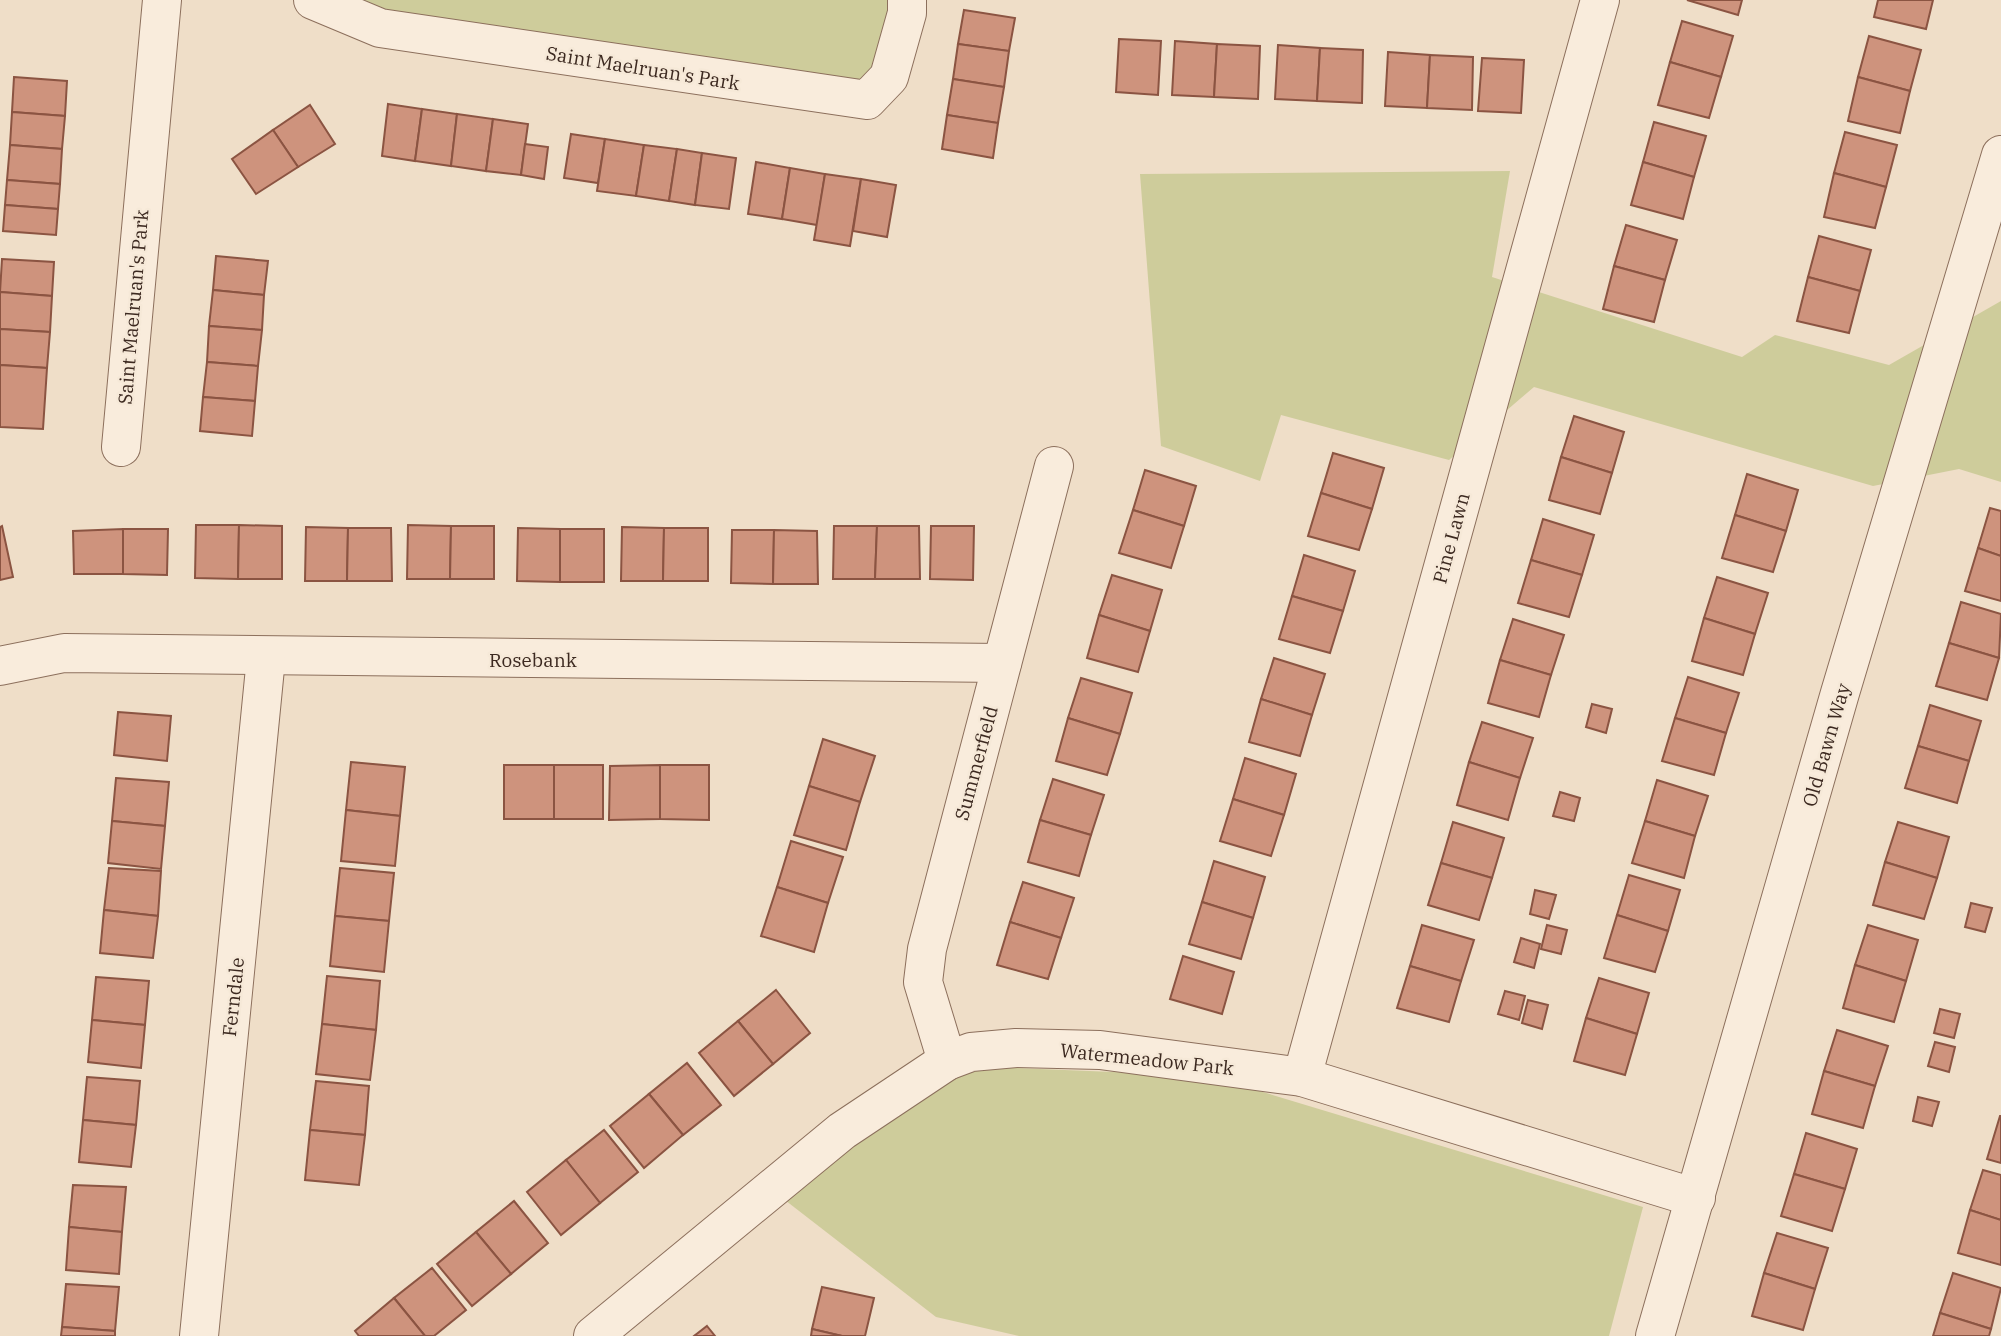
<svg xmlns="http://www.w3.org/2000/svg" width="2001" height="1336" viewBox="0 0 2001 1336" font-family="'IBM Plex Serif',serif">
<rect width="100%" height="100%" fill="#efdec8"/>
<g fill="#cecc9b">
<polygon points="313,0 907,0 867,100"/>
<polygon points="1510,171 1492,277 1742,357 1775,335 1889,365 2001,301 2001,482 1959,469 1873,486 1534,387 1449,460 1281,415 1260,481 1161,446 1140,174"/>
<polygon points="971,1066 1210,1076 1643,1207 1609,1336 1019,1336 936,1317 781,1197 885,1104"/>
</g>
<g fill="#ce937d" stroke="#8b5442" stroke-width="2">
<polygon points="1687,0 1742,0 1738,15"/>
<polygon points="1878,0 1933,0 1926,29 1874,17"/>
<polygon points="964,10 1015,18 1009,51 958,44"/>
<polygon points="1682,21 1733,36 1721,77 1670,62"/>
<polygon points="1869,36 1921,50 1910,91 1858,77"/>
<polygon points="1119,39 1161,41 1158,95 1116,92"/>
<polygon points="1175,41 1217,44 1214,97 1172,95"/>
<polygon points="958,44 1009,51 1004,87 953,79"/>
<polygon points="1217,44 1260,46 1258,99 1214,97"/>
<polygon points="1278,45 1320,48 1317,101 1275,99"/>
<polygon points="1320,48 1363,50 1362,103 1317,101"/>
<polygon points="1388,52 1430,55 1427,108 1385,106"/>
<polygon points="1430,55 1473,57 1472,110 1427,108"/>
<polygon points="1482,58 1524,60 1521,113 1478,111"/>
<polygon points="1670,62 1721,77 1709,118 1658,105"/>
<polygon points="14,77 67,81 65,116 12,112"/>
<polygon points="1858,77 1910,91 1900,133 1848,121"/>
<polygon points="953,79 1004,87 998,123 947,115"/>
<polygon points="388,104 422,109 415,161 382,156"/>
<polygon points="310,105 335,144 298,167 273,130"/>
<polygon points="422,109 457,114 451,166 415,161"/>
<polygon points="12,112 65,116 62,149 10,145"/>
<polygon points="457,114 493,119 486,171 451,166"/>
<polygon points="947,115 998,123 993,158 942,149"/>
<polygon points="493,119 528,124 521,175 486,171"/>
<polygon points="1654,122 1706,136 1694,177 1643,162"/>
<polygon points="273,130 298,167 256,194 232,159"/>
<polygon points="1845,132 1897,145 1886,187 1834,173"/>
<polygon points="571,134 605,139 598,183 564,178"/>
<polygon points="605,139 644,145 636,196 597,191"/>
<polygon points="525,144 548,147 544,179 521,175"/>
<polygon points="10,145 62,149 60,184 7,180"/>
<polygon points="644,145 677,149 669,201 636,196"/>
<polygon points="677,149 702,153 695,205 669,201"/>
<polygon points="702,153 736,158 729,209 695,205"/>
<polygon points="756,162 790,168 782,219 748,214"/>
<polygon points="1643,162 1694,177 1683,219 1631,205"/>
<polygon points="790,168 825,174 817,225 782,219"/>
<polygon points="1834,173 1886,187 1875,228 1824,217"/>
<polygon points="825,174 861,179 850,246 814,240"/>
<polygon points="861,179 896,185 887,237 853,231"/>
<polygon points="7,180 60,184 58,209 5,205"/>
<polygon points="5,205 58,209 56,235 3,231"/>
<polygon points="1626,225 1677,240 1665,280 1614,266"/>
<polygon points="1819,236 1871,250 1860,291 1808,277"/>
<polygon points="216,256 268,261 264,295 213,290"/>
<polygon points="2,259 54,262 52,296 0,292"/>
<polygon points="1614,266 1665,280 1654,322 1603,309"/>
<polygon points="1808,277 1860,291 1849,333 1797,321"/>
<polygon points="213,290 264,295 262,330 209,326"/>
<polygon points="0,292 52,296 50,332 0,329"/>
<polygon points="209,326 262,330 258,366 207,362"/>
<polygon points="0,329 50,332 47,368 0,365"/>
<polygon points="207,362 258,366 255,401 203,397"/>
<polygon points="0,365 47,368 43,429 0,427"/>
<polygon points="203,397 255,401 252,436 200,431"/>
<polygon points="1574,416 1624,432 1612,473 1561,457"/>
<polygon points="1333,453 1384,468 1372,509 1321,493"/>
<polygon points="1561,457 1612,473 1600,514 1549,500"/>
<polygon points="1145,470 1196,486 1184,526 1133,510"/>
<polygon points="1747,474 1798,490 1786,531 1735,515"/>
<polygon points="1321,493 1372,509 1359,550 1308,536"/>
<polygon points="1990,508 2001,511 2001,556 1978,548"/>
<polygon points="1133,510 1184,526 1171,568 1119,553"/>
<polygon points="1735,515 1786,531 1773,572 1722,558"/>
<polygon points="1543,519 1594,535 1582,575 1531,560"/>
<polygon points="196,525 239,525 238,579 195,578"/>
<polygon points="239,525 282,526 282,579 238,579"/>
<polygon points="408,525 451,526 450,579 407,579"/>
<polygon points="2,526 13,577 0,580 0,527"/>
<polygon points="451,526 494,526 494,579 450,579"/>
<polygon points="834,526 877,526 875,579 833,579"/>
<polygon points="877,526 919,526 920,579 875,579"/>
<polygon points="931,526 974,526 973,580 930,579"/>
<polygon points="306,527 348,528 347,581 305,581"/>
<polygon points="622,527 664,528 663,581 621,581"/>
<polygon points="348,528 391,528 392,581 347,581"/>
<polygon points="518,528 560,529 560,582 517,581"/>
<polygon points="664,528 708,528 708,581 663,581"/>
<polygon points="123,529 123,574 74,574 73,531"/>
<polygon points="123,529 168,529 167,575 123,574"/>
<rect x="560" y="529" width="44" height="53"/>
<polygon points="732,530 774,530 773,584 731,583"/>
<polygon points="774,530 817,531 818,584 773,584"/>
<polygon points="1978,548 2001,556 2001,601 1965,591"/>
<polygon points="1304,555 1355,571 1343,611 1292,596"/>
<polygon points="1531,560 1582,575 1569,617 1518,603"/>
<polygon points="1112,575 1162,590 1150,631 1099,615"/>
<polygon points="1717,577 1768,593 1755,634 1704,618"/>
<polygon points="1292,596 1343,611 1330,653 1279,639"/>
<polygon points="1961,602 2001,614 1999,658 1949,643"/>
<polygon points="1099,615 1150,631 1138,672 1087,658"/>
<polygon points="1704,618 1755,634 1743,675 1692,661"/>
<polygon points="1513,619 1564,635 1551,675 1500,660"/>
<polygon points="1949,643 1999,658 1987,700 1936,686"/>
<polygon points="1274,658 1325,674 1312,715 1261,699"/>
<polygon points="1500,660 1551,675 1539,717 1488,703"/>
<polygon points="1688,677 1739,693 1726,733 1675,718"/>
<polygon points="1081,678 1132,693 1120,734 1068,718"/>
<polygon points="1261,699 1312,715 1300,756 1249,742"/>
<polygon points="1592,704 1612,709 1606,733 1586,727"/>
<polygon points="1930,705 1981,721 1969,761 1918,746"/>
<polygon points="118,712 171,716 167,761 114,755"/>
<polygon points="1068,718 1120,734 1107,775 1056,761"/>
<polygon points="1675,718 1726,733 1714,775 1662,761"/>
<polygon points="1482,722 1533,738 1520,778 1469,762"/>
<polygon points="823,739 875,756 860,802 809,786"/>
<polygon points="1918,746 1969,761 1957,803 1905,788"/>
<polygon points="1245,758 1296,774 1284,815 1233,799"/>
<polygon points="351,762 405,767 400,816 346,810"/>
<polygon points="1469,762 1520,778 1508,820 1457,805"/>
<rect x="504" y="765" width="50" height="54"/>
<rect x="554" y="765" width="49" height="54"/>
<polygon points="660,765 709,765 709,820 660,819"/>
<polygon points="660,765 660,819 609,820 610,766"/>
<polygon points="116,778 169,782 165,826 112,821"/>
<polygon points="1053,779 1104,795 1091,835 1040,820"/>
<polygon points="1657,780 1708,796 1695,836 1645,821"/>
<polygon points="809,786 860,802 846,850 794,835"/>
<polygon points="1560,792 1580,798 1574,821 1553,816"/>
<polygon points="1233,799 1284,815 1271,856 1220,841"/>
<polygon points="346,810 400,816 395,866 341,861"/>
<polygon points="1040,820 1091,835 1079,876 1028,862"/>
<polygon points="112,821 165,826 161,869 108,863"/>
<polygon points="1645,821 1695,836 1684,878 1632,863"/>
<polygon points="1453,822 1504,838 1492,878 1441,863"/>
<polygon points="1898,822 1949,837 1937,878 1885,862"/>
<polygon points="791,841 843,857 828,903 777,887"/>
<polygon points="1214,861 1265,877 1253,918 1202,902"/>
<polygon points="1885,862 1937,878 1924,919 1873,905"/>
<polygon points="1441,863 1492,878 1479,920 1428,905"/>
<polygon points="109,868 161,871 158,916 104,910"/>
<polygon points="340,868 394,873 389,921 335,916"/>
<polygon points="1629,875 1680,890 1668,931 1617,915"/>
<polygon points="1023,882 1074,898 1061,938 1010,922"/>
<polygon points="777,887 828,903 814,952 761,936"/>
<polygon points="1535,890 1556,895 1549,919 1530,914"/>
<polygon points="1202,902 1253,918 1241,959 1189,944"/>
<polygon points="1971,903 1992,908 1985,932 1965,927"/>
<polygon points="104,910 158,916 153,958 100,953"/>
<polygon points="1617,915 1668,931 1655,972 1604,958"/>
<polygon points="335,916 389,921 384,972 330,966"/>
<polygon points="1010,922 1061,938 1048,979 997,965"/>
<polygon points="1422,925 1474,940 1461,981 1410,966"/>
<polygon points="1547,925 1567,930 1561,954 1541,949"/>
<polygon points="1868,925 1918,940 1906,981 1855,965"/>
<polygon points="1521,938 1540,944 1534,968 1514,962"/>
<polygon points="1183,956 1234,972 1222,1014 1170,999"/>
<polygon points="1855,965 1906,981 1894,1022 1843,1008"/>
<polygon points="1410,966 1461,981 1449,1022 1397,1008"/>
<polygon points="327,976 380,981 376,1030 322,1024"/>
<polygon points="96,977 149,981 145,1025 92,1020"/>
<polygon points="1599,978 1649,993 1637,1034 1586,1018"/>
<polygon points="776,990 810,1033 773,1064 738,1021"/>
<polygon points="1505,991 1525,996 1519,1020 1498,1014"/>
<polygon points="1528,1000 1548,1005 1542,1029 1522,1023"/>
<polygon points="1940,1009 1960,1014 1954,1038 1934,1033"/>
<polygon points="1586,1018 1637,1034 1625,1075 1574,1061"/>
<polygon points="92,1020 145,1025 141,1068 88,1062"/>
<polygon points="738,1021 773,1064 734,1096 699,1053"/>
<polygon points="322,1024 376,1030 370,1080 316,1074"/>
<polygon points="1837,1030 1888,1046 1875,1086 1824,1071"/>
<polygon points="1935,1042 1955,1047 1949,1072 1928,1066"/>
<polygon points="687,1063 721,1105 683,1135 649,1094"/>
<polygon points="1824,1071 1875,1086 1863,1128 1812,1114"/>
<polygon points="87,1077 140,1081 136,1125 83,1120"/>
<polygon points="316,1081 369,1086 365,1135 310,1130"/>
<polygon points="649,1094 683,1135 644,1168 610,1126"/>
<polygon points="1918,1097 1939,1102 1932,1126 1913,1121"/>
<polygon points="2000,1116 2001,1116 2001,1163 1987,1159"/>
<polygon points="83,1120 136,1125 131,1167 79,1162"/>
<polygon points="310,1130 365,1135 359,1185 305,1180"/>
<polygon points="604,1130 638,1172 600,1203 566,1160"/>
<polygon points="1806,1133 1857,1149 1845,1189 1794,1174"/>
<polygon points="566,1160 600,1203 561,1235 527,1192"/>
<polygon points="1983,1170 2001,1175 2001,1220 1970,1210"/>
<polygon points="1794,1174 1845,1189 1832,1231 1781,1216"/>
<polygon points="73,1185 126,1187 122,1232 69,1227"/>
<polygon points="514,1201 548,1243 511,1274 476,1232"/>
<polygon points="1970,1210 2001,1220 2001,1265 1958,1253"/>
<polygon points="69,1227 122,1232 119,1274 66,1270"/>
<polygon points="476,1232 511,1274 472,1306 437,1264"/>
<polygon points="1777,1233 1828,1248 1815,1289 1764,1273"/>
<polygon points="432,1268 466,1310 434,1336 425,1336 394,1298"/>
<polygon points="1764,1273 1815,1289 1803,1330 1752,1316"/>
<polygon points="1953,1273 2001,1288 1991,1329 1940,1313"/>
<polygon points="66,1284 119,1287 115,1331 62,1327"/>
<polygon points="822,1287 874,1298 865,1336 842,1336 812,1329"/>
<polygon points="394,1298 425,1336 359,1336 355,1331"/>
<polygon points="1940,1313 1991,1329 1989,1336 1933,1336"/>
<polygon points="707,1326 715,1336 694,1336"/>
<polygon points="62,1327 115,1331 115,1336 61,1336"/>
<polygon points="812,1329 842,1336 811,1336"/>
</g>
<g fill="none" stroke-linecap="round" stroke-linejoin="round">
<defs>
<g id="street">
<polyline points="313,0 380,28 867,100 889,77 907,13 907,0"/>
<polyline points="121,447 162,0"/>
<polyline points="0,666 64,653 1002,663"/>
<polyline points="947,1061 923,982 927,949 1054,466"/>
<polyline points="1302,1077 1600,0"/>
<polyline points="199,1336 266,658"/>
<polyline points="593,1336 842,1131 947,1061 971,1052 1016,1048 1100,1050 1302,1077 1696,1198"/>
<polyline points="1655,1336 1840,693 2001,155"/>
</g>
</defs>
<use href="#street" stroke="#8c6f5c" stroke-width="40"/>
<use href="#street" stroke="#f9ecdc" stroke-width="38"/>
</g>
<g text-anchor="middle" stroke-width="5" stroke-linejoin="round" paint-order="stroke">
<g font-size="19" fill="#3c2920" stroke="#f6e9d8">
<text transform="translate(643 68) rotate(9)" y="7">Saint Maelruan's Park</text>
<text transform="translate(133 307) rotate(-85)" y="7">Saint Maelruan's Park</text>
<text transform="translate(1451 538) rotate(-75)" y="7">Pine Lawn</text>
<text x="533" y="667">Rosebank</text>
<text transform="translate(1826 745) rotate(-74)" y="7">Old Bawn Way</text>
<text transform="translate(976 763) rotate(-75)" y="7">Summerfield</text>
<text transform="translate(233 997) rotate(-84)" y="7">Ferndale</text>
<text transform="translate(1147 1059) rotate(6)" y="7">Watermeadow Park</text>
</g>
</g>
</svg>
